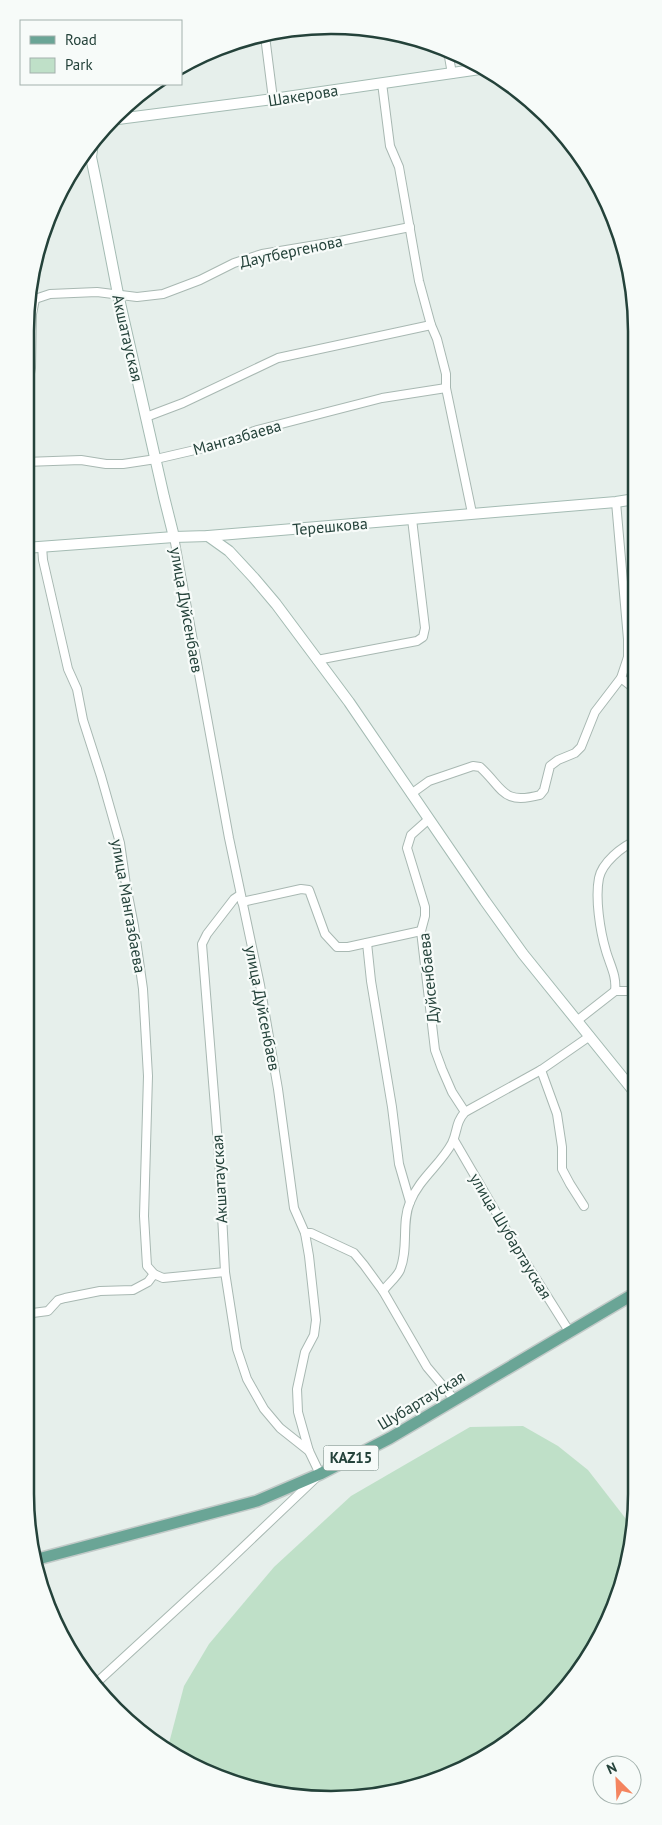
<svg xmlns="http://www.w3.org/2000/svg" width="662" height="1825" viewBox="0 0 662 1825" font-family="'PT Sans',sans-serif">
<rect width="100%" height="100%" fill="#e6efeb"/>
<polygon fill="#bfe0c8" points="523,1426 558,1446 588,1470 633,1528 627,1573 585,1664 501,1748 410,1790 291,1797 195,1768 168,1747 184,1686 209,1644 274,1567 351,1496 470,1427"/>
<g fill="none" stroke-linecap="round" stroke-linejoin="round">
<defs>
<g id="street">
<polyline points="265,36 273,99"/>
<polyline points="448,51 452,74"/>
<polyline points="382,83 390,146 399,167 419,281 431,325 437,339 446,374 446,388 472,513"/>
<polyline points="29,301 50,294 97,292 137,297 163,294 200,280 234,263 262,254 340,241 410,227"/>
<polyline points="25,402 31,368 32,314 35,299"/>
<polyline points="146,417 183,403 278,358 431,325"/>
<polyline points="25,462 81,460 106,464 123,464 156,459 234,441 254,431 382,398 446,388"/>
<polyline points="42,546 43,560 68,669 77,689 83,720 101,776 120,843 126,885 134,926 143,989 148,1076 144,1216 147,1266 154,1274"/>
<polyline points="317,660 417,641 423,637 425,628 412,519"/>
<polyline points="621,678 635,689"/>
<path d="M411 794 429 781 473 766 480 767C504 789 502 805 540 795L544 790 550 766 558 760 575 753 581 747 595 712 621 678 628 657V639L616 502"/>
<polyline points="429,819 411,835 407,848 425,907 425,916 421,931 435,1050 442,1069 452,1092 465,1112"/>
<polyline points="240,895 234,899 207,934 202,944 219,1157 225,1272 237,1349 247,1379 264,1409 280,1428 309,1451"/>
<polyline points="242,902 301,889 309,890 325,934 337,947 348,947 421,931"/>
<polyline points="367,943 371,981 392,1107 399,1164 410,1202"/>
<polyline points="615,991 631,991 636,989"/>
<path d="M578 1020 615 991C617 976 610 965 606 951 600 931 595 898 599 878 602 863 622 846 636 841"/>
<polyline points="541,1070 557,1114 562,1147 562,1169 570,1184 584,1206"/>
<polyline points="454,1140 518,1250 569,1331"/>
<polyline points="305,1233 311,1233 354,1253 364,1265 383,1291 427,1367 454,1399"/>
<path d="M383 1291C388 1284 397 1277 400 1270 409 1248 401 1223 410 1202 419 1179 441 1164 452 1143 458 1131 455 1123 465 1112L541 1070 590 1036"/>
<polyline points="25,1314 48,1311 58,1300 65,1298 100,1291 133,1290 148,1282 154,1274 163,1278 225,1272"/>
<polyline points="94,1685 216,1573 320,1474 309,1451 298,1412 297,1389 305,1352 314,1335 316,1320 309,1256 305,1233 294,1208 278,1089 260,985 229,838 174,537"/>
</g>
<g id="secondary">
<polyline points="118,119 273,99 487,68"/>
<polyline points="96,138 93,143 91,157 96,181 118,294 164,497 174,537"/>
<polyline points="208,536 229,551 254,578 276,604 349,702 485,901 523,954 636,1094"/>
<polyline points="25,548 174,537 208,536 616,502 635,499"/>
</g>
<polyline id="primary" points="38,1559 257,1501 320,1474 390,1438 637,1292"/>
</defs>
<use href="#street" stroke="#a8b8b2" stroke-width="10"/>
<use href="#secondary" stroke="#a4bbb3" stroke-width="12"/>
<use href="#primary" stroke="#c2cac8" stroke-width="14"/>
<use href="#street" stroke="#fff" stroke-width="8"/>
<use href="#secondary" stroke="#fff" stroke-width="10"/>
<use href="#primary" stroke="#6aa596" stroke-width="11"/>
</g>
<g text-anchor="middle" stroke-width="4.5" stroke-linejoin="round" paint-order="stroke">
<rect fill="#f7fbf9" stroke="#637a73" stroke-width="1" x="323.5" y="1445.5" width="55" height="25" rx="4"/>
<g font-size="15" font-weight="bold" fill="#24423a">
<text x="351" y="1463">KAZ15</text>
</g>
<g font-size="16" fill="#24423a" stroke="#f7fbf9">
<text transform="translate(303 95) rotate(-9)" y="6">Шакерова</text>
<text transform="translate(291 251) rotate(-12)" y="6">Даутбергенова</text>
<text transform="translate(128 338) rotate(77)" y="6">Акшатауская</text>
<text transform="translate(237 437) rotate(-16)" y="6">Мангазбаева</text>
<text transform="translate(330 526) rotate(-5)" y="6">Терешкова</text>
<text transform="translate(187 610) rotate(80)" y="6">улица Дуйсенбаев</text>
<text transform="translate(129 906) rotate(80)" y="6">улица Мангазбаева</text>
<text transform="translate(428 978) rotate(-96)" y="6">Дуйсенбаева</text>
<text transform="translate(263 1008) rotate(79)" y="6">улица Дуйсенбаев</text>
<text transform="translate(219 1179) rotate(-93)" y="6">Акшатауская</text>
<text transform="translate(511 1236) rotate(59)" y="6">улица Шубартауская</text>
<text transform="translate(421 1400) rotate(-31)" y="6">Шубартауская</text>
</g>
</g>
<path d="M0 0H662V1825H0ZM331 34H331A297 297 0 0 1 628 331V1494A297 297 0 0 1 331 1791H331A297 297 0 0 1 34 1494V331A297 297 0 0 1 331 34Z" fill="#f7fbf9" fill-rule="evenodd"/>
<path fill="none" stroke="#24423a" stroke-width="2.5" d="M331 34H331A297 297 0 0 1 628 331V1494A297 297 0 0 1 331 1791H331A297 297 0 0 1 34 1494V331A297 297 0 0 1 331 34Z"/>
<rect x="20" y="20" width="162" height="65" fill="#f7fbf9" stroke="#a3b1ad"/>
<rect x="30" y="36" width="25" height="8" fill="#6aa596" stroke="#a3b1ad"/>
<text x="65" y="45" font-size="15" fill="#24423a">Road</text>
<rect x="30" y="58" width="25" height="15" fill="#bfe0c8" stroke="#a3b1ad"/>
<text x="65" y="70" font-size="15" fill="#24423a">Park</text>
<g transform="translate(617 1780) rotate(336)"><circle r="24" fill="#f7fbf9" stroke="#a3b1ad"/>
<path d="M0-4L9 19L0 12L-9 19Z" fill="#f4845f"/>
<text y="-8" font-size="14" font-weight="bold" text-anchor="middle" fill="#24423a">N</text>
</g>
</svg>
